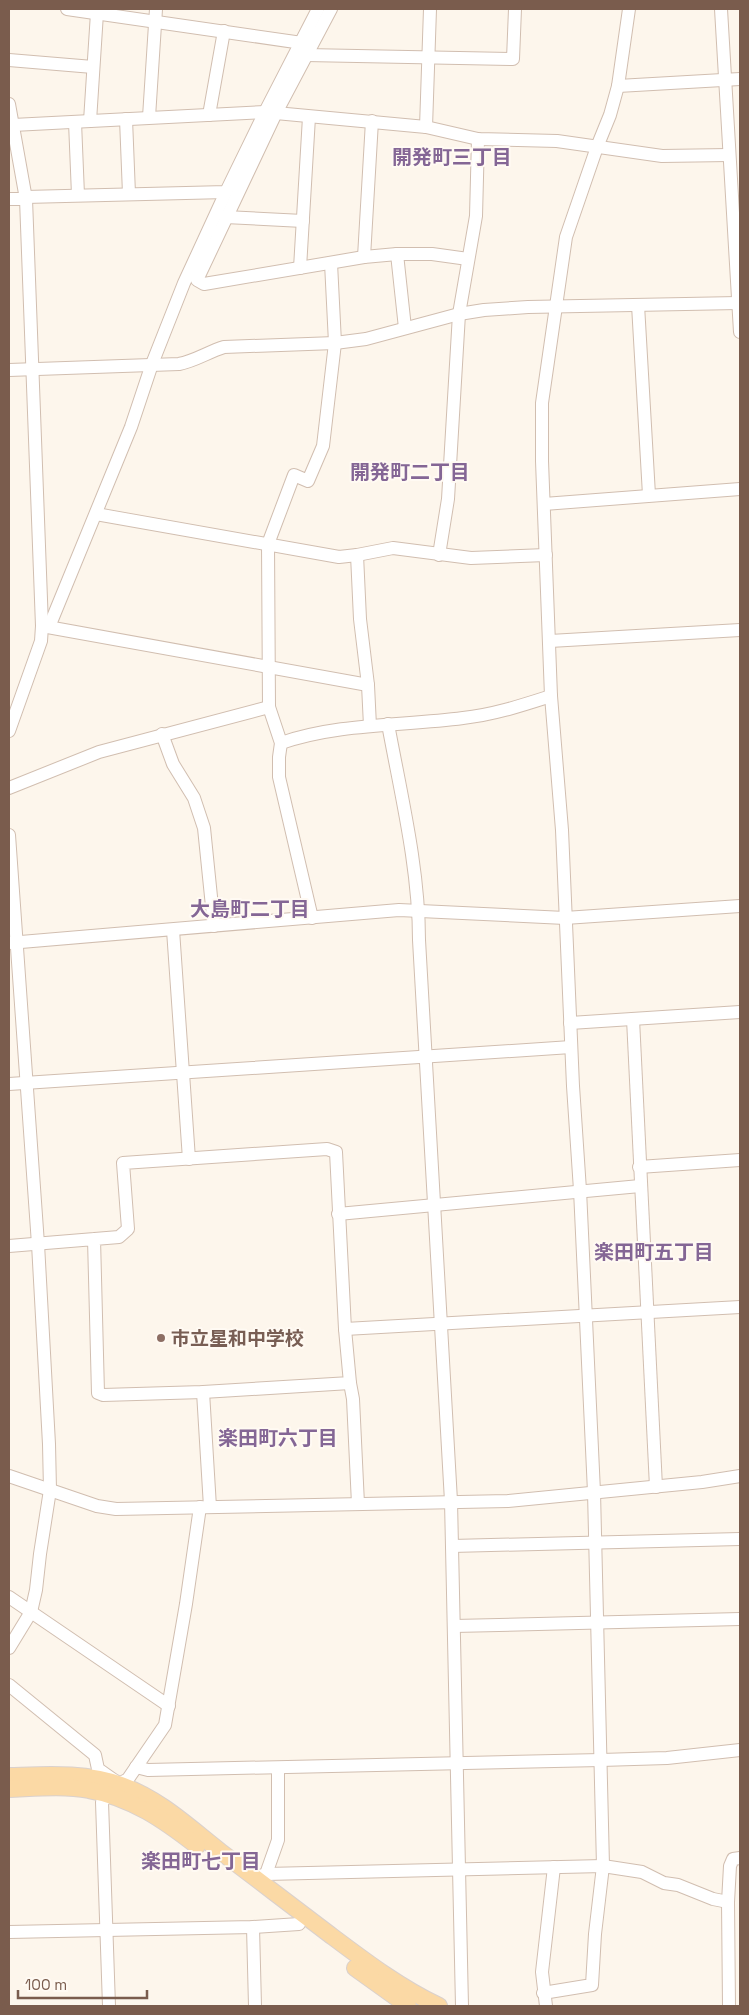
<svg xmlns="http://www.w3.org/2000/svg" width="749" height="2015" viewBox="0 0 749 2015" font-family="'Space Grotesk','Noto Sans JP',sans-serif">
<rect width="100%" height="100%" fill="#fdf6ec"/>
<g fill="none" stroke-linecap="round" stroke-linejoin="round">
<defs>
<g id="minor">
<polyline points="67,9 302,43"/>
<polyline points="331,9 276,113 197,280 204,284 364,257 397,254 432,254 468,259"/>
<polyline points="721,9 740,332"/>
<polyline points="306,55 513,59 515,9"/>
<polyline points="9,60 93,67"/>
<polyline points="618,86 740,79"/>
<polyline points="9,104 26,199 42,626 41,641 9,731"/>
<polyline points="209,115 224,31"/>
<polyline points="149,117 156,9"/>
<polyline points="126,119 129,194"/>
<polyline points="90,121 97,13"/>
<polyline points="75,122 78,195"/>
<polyline points="13,125 265,112 426,127 478,139 557,141 662,156 729,155"/>
<polyline points="426,127 430,9"/>
<polyline points="25,197 226,192 265,112 318,9"/>
<polyline points="9,199 26,199"/>
<polyline points="225,217 303,221"/>
<polyline points="397,254 405,328"/>
<polyline points="364,257 372,121"/>
<polyline points="300,268 309,117"/>
<polyline points="638,305 649,495"/>
<path d="M9 370 179 364C195 361 208 352 224 347L335 343 366 339 459 314 484 310 528 307 738 303"/>
<polyline points="544,504 740,489"/>
<polyline points="96,514 339,557 357,555 393,548 471,558 546,555"/>
<polyline points="357,555 360,619 368,685 370,726"/>
<polyline points="439,555 448,499 459,314 476,216 478,139"/>
<polyline points="42,626 368,685"/>
<polyline points="49,627 131,427 152,364 184,283 226,192"/>
<polyline points="550,641 740,630"/>
<path d="M388 724C401 795 419 868 419 940L451 1501 462 2006"/>
<polyline points="162,734 173,764 194,798 204,828 214,926"/>
<path d="M281 743C339 723 402 726 463 718 493 715 523 705 551 696"/>
<polyline points="9,788 99,752 269,707"/>
<polyline points="9,835 38,1244 49,1444 50,1490 40,1554 36,1590 31,1612 9,1648"/>
<polyline points="312,918 279,777 279,757 281,743 269,707 268,544 294,475 308,481 323,446 335,343 331,263"/>
<polyline points="173,930 189,1159"/>
<polyline points="9,943 399,910 565,918 740,906"/>
<polyline points="633,1019 656,1487"/>
<polyline points="570,1023 740,1012"/>
<polyline points="9,1084 571,1047"/>
<polyline points="639,1167 740,1160"/>
<polyline points="338,1214 640,1186"/>
<polyline points="9,1246 119,1237 128,1229 123,1163 327,1149 336,1152 345,1329 350,1383 203,1392 103,1395 98,1393 94,1239"/>
<polyline points="345,1329 740,1307"/>
<polyline points="350,1383 353,1399 358,1504"/>
<polyline points="203,1392 210,1507"/>
<polyline points="9,1476 97,1506 116,1509 508,1501 702,1482 740,1476"/>
<polyline points="452,1546 740,1539"/>
<polyline points="9,1597 169,1706"/>
<polyline points="454,1626 740,1619"/>
<polyline points="9,1685 95,1755 98,1769 115,1781"/>
<polyline points="136,1767 148,1770 601,1760 667,1758 740,1750"/>
<polyline points="266,1874 603,1866 642,1872 664,1883 678,1885 713,1899 728,1902"/>
<polyline points="260,1876 266,1874 278,1840 278,1768"/>
<polyline points="253,1927 255,2006"/>
<polyline points="9,1932 253,1927 299,1924"/>
<polyline points="543,1993 592,1985 595,1934 603,1866 594,1492 580,1190 573,1086 562,830 551,696 542,461 542,403 566,237 597,147 610,115 618,86 629,9"/>
<polyline points="109,2006 102,1802 119,1784 128,1779 165,1725 186,1604 200,1507"/>
<polyline points="546,2006 542,1972 554,1867"/>
<polyline points="729,2006 728,1902 730,1866 733,1859 740,1858"/>
</g>
<g id="major">
<path d="M9 1776C46 1775 85 1772 121 1785 160 1799 189 1827 221 1852 257 1879 293 1907 329 1934 365 1961 399 1987 439 2006"/>
<path d="M9 1789C35 1788 63 1785 89 1790 131 1797 165 1821 197 1846"/>
<polyline points="355,1968 408,2006"/>
</g>
</defs>
<use href="#minor" stroke="#d1beb0" stroke-width="14"/>
<use href="#major" stroke="#dad1cd" stroke-width="18"/>
<use href="#minor" stroke="#fff" stroke-width="12"/>
<use href="#major" stroke="#fbd9a5" stroke-width="16"/>
</g>
<circle fill="#8d6e63" stroke="#fffaf3" stroke-width="2" cx="161" cy="1338" r="5"/>
<g text-anchor="middle" stroke-width="4" stroke-linejoin="round" paint-order="stroke">
<g font-size="19" font-weight="bold" fill="#785e54" stroke="#fffaf3" text-anchor="start">
<text x="171" y="1345">市立星和中学校</text>
</g>
<g font-size="20" font-weight="bold" fill="#846695" stroke="#fffaf3">
<text x="452" y="164">開発町三丁目</text>
<text x="410" y="479">開発町二丁目</text>
<text x="250" y="916">大島町二丁目</text>
<text x="654" y="1259">楽田町五丁目</text>
<text x="278" y="1445">楽田町六丁目</text>
<text x="201" y="1868">楽田町七丁目</text>
</g>
</g>
<rect width="749" height="2015" fill="none" stroke="#7a5c4d" stroke-width="20"/>
<path d="M18 1990v8h129v-8" fill="none" stroke="#7a5c4d" stroke-width="2.5"/>
<text x="25" y="1990" font-size="15" fill="#7a5c4d" stroke="#fffaf3" stroke-width="4" paint-order="stroke">100 m</text>
</svg>
